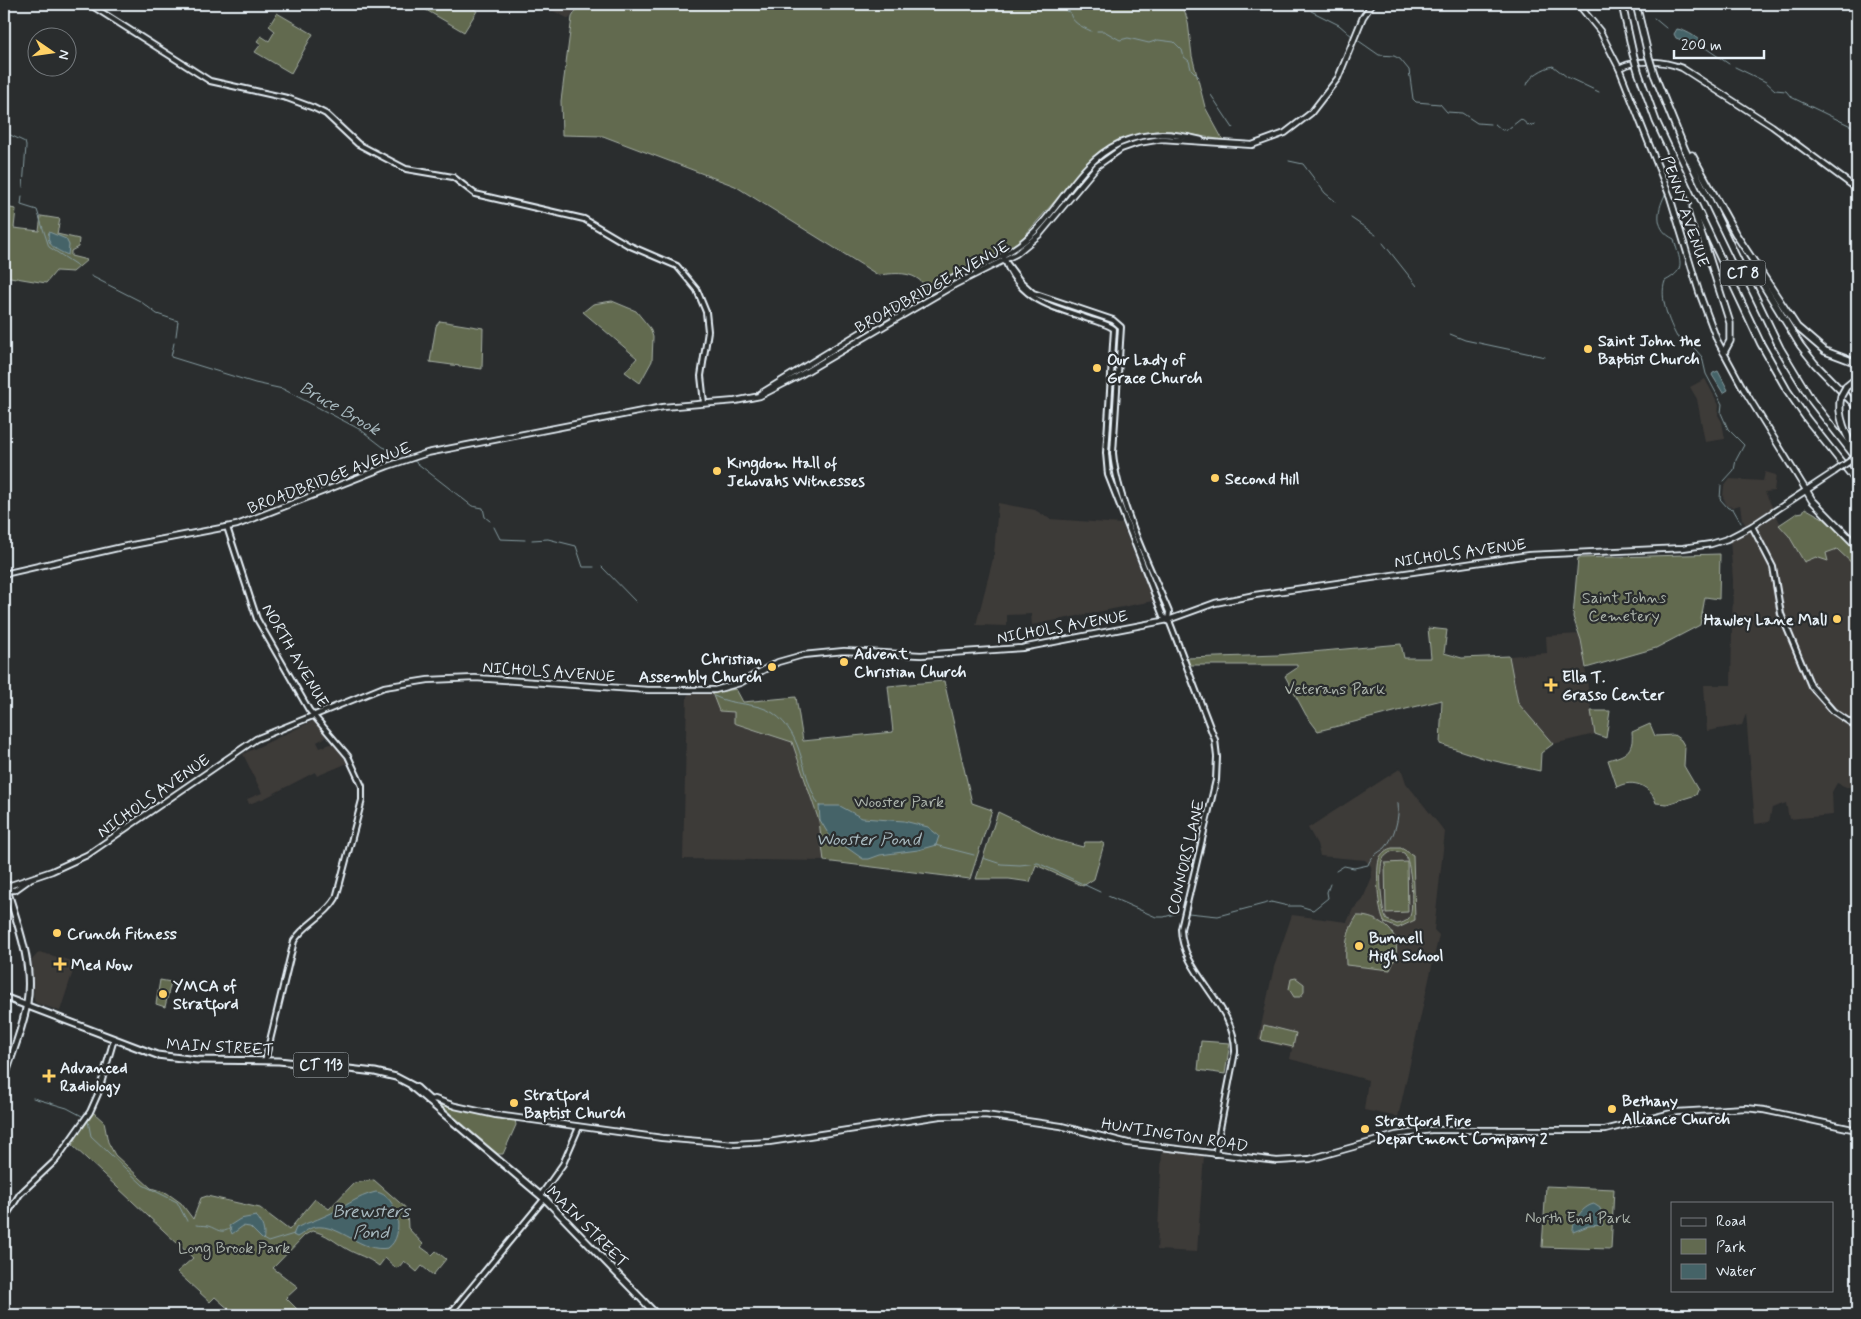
<svg xmlns="http://www.w3.org/2000/svg" width="1861" height="1319" viewBox="0 0 1861 1319" font-family="Mynerve,sans-serif">
<rect width="100%" height="100%" fill="#2a2d2e"/>
<filter id="ink" filterUnits="userSpaceOnUse"><feTurbulence type="fractalNoise" baseFrequency=".02" numOctaves="2"/><feDisplacementMap in="SourceGraphic" scale="10" xChannelSelector="R" yChannelSelector="G"/><feConvolveMatrix kernelMatrix="1 2 1 2 8 2 1 2 1" color-interpolation-filters="sRGB"/></filter>
<g filter="url(#ink)">
<g fill="#3d3a38">
<polygon points="540,4 580,4 569,19"/>
<polygon points="1705,379 1719,405 1718,415 1722,422 1725,439 1705,442 1697,399 1690,387"/>
<polygon points="1765,472 1776,475 1774,491 1765,492 1779,521 1807,560 1838,548 1857,567 1857,725 1835,711 1810,680 1784,616 1779,582 1772,582 1783,629 1811,690 1829,711 1857,730 1857,787 1846,787 1837,783 1832,792 1833,815 1789,819 1786,803 1772,808 1769,822 1755,824 1746,714 1742,725 1707,731 1704,685 1731,685 1733,580 1730,540 1749,530 1742,519 1740,505 1733,507 1727,506 1723,497 1724,487 1730,479 1763,481"/>
<polygon points="998,503 1035,510 1050,519 1122,524 1153,601 1032,625 1031,614 1007,615 1007,626 976,625 994,555"/>
<polygon points="1580,634 1595,734 1553,744 1518,703 1509,656 1547,653 1546,636"/>
<polygon points="712,693 719,711 734,712 734,723 792,742 819,821 824,861 683,859 687,696 689,694"/>
<polygon points="315,720 328,736 317,742 320,748 333,743 348,763 317,776 315,772 265,798 249,804 247,799 262,793 243,754"/>
<polygon points="1401,768 1406,783 1445,832 1434,930 1439,935 1398,1117 1364,1110 1368,1080 1290,1059 1292,1049 1258,1040 1274,967 1292,915 1347,922 1353,909 1362,901 1372,877 1371,866 1365,860 1320,856 1317,844 1308,828"/>
<polygon points="39,952 76,962 60,1011 36,1003 34,1000 32,960"/>
<polygon points="1162,1151 1204,1155 1197,1252 1157,1250"/>
</g>
<g fill="#626a50" stroke="#a5aea4" fill-rule="evenodd">
<polygon points="423,4 465,4 477,11 464,32 421,7"/>
<path d="M580 4H1178L1185 12 1188 22 1192 56 1205 107 1223 140 1171 131H1155L1132 137 1107 147 1088 163 1019 242 998 256 961 271 928 290C916 270 898 273 878 275L735 186 603 136 562 135 561 101 572 17Z"/>
<polygon points="277,13 313,34 291,73 255,52 261,44 257,41 261,36 269,41 275,31 269,26"/>
<polygon points="4,207 16,209 14,228 39,231 41,216 60,219 57,234 79,239 78,247 71,251 71,256 87,260 73,272 56,271 46,283 4,276"/>
<polygon points="612,301 636,311 650,328 653,337 652,361 640,383 625,372 637,358 583,312 593,304"/>
<polygon points="440,321 483,328 482,369 430,362 436,326"/>
<polygon points="1805,508 1823,518 1854,546 1857,550 1857,568 1837,549 1826,553 1828,561 1816,557 1804,562 1789,536 1779,525 1797,513 1803,512"/>
<polygon points="1720,554 1719,599 1705,597 1700,625 1656,648 1586,668 1581,640 1573,617 1578,558"/>
<polygon points="1428,628 1447,630 1444,653 1462,658 1509,656 1518,703 1553,744 1541,753 1540,771 1486,759 1440,744 1442,700 1318,731 1306,715 1285,676 1297,668 1297,665 1189,665 1187,658 1278,655 1401,644 1404,658 1431,658"/>
<polygon points="944,681 972,803 992,810 970,879 824,861 819,821 792,742 734,723 734,712 719,711 712,693 736,689 743,702 796,697 803,741 893,732 888,686"/>
<polygon points="1591,711 1610,711 1606,738 1595,734"/>
<path d="M1650 724 1655 736 1674 735 1681 740 1685 747 1684 766 1698 790 1696 795 1667 804 1656 803C1651 786 1633 778 1617 787L1608 760C1625 755 1634 752 1632 732Z"/>
<polygon points="998,812 1056,840 1083,847 1085,842 1101,842 1104,844 1094,879 1083,886 1036,865 1030,882 1009,879 976,879"/>
<path d="M1392 848H1401L1413 855 1415 920 1398 928 1385 923C1378 914 1375 867 1380 857 1383 852 1387 849 1392 848ZM1393 851 1404 853C1411 860 1414 906 1410 916 1408 921 1403 923 1397 924L1387 920C1381 912 1379 872 1382 861 1384 856 1388 853 1393 851Z"/>
<polygon points="1407,862 1408,912 1386,913 1385,863"/>
<path d="M1357 916C1372 915 1394 926 1396 943 1398 952 1394 962 1390 970L1346 965C1345 947 1346 932 1357 916Z"/>
<polygon points="1296,978 1304,984 1304,992 1300,997 1294,997 1289,989 1291,979"/>
<polygon points="160,980 171,982 165,1007 156,1004"/>
<polygon points="1264,1025 1296,1033 1293,1047 1261,1040"/>
<polygon points="1201,1041 1230,1043 1225,1074 1198,1070"/>
<polygon points="436,1101 466,1111 515,1120 516,1125 503,1154 498,1154"/>
<path d="M93 1112 104 1122 108 1142 115 1155 151 1188 167 1193 181 1203 193 1219 201 1198 207 1196 260 1208 289 1230 315 1199 329 1209 354 1183 374 1180 407 1209 408 1228 423 1244 421 1247 432 1255 436 1251 446 1259 433 1275 422 1266 417 1272 404 1261 399 1267 396 1268 385 1258 379 1266C366 1256 359 1256 347 1249 336 1243 326 1233 312 1231L305 1235 273 1268 298 1287 286 1298 303 1315H228L232 1312 215 1297 210 1302 177 1272 193 1258 72 1145Z"/>
<polygon points="1546,1186 1614,1189 1611,1249 1542,1247"/>
</g>
<g fill="#456367" stroke="#869ca1">
<path d="M1677 29C1686 30 1703 40 1706 49L1676 38 1674 34Z"/>
<path d="M49 232 66 239 69 245 68 255C58 251 45 245 49 232Z"/>
<polygon points="1718,371 1728,390 1723,393 1712,375 1713,373"/>
<polygon points="819,806 840,806 862,818 904,821 928,827 939,836 936,845 918,850 880,855 869,859 863,859 829,835 820,820"/>
<path d="M376 1192C398 1195 406 1236 388 1248 361 1253 341 1224 315 1227 308 1228 303 1234 297 1237L293 1235 296 1228C305 1223 315 1221 325 1216 342 1209 357 1196 376 1192Z"/>
<path d="M1594 1204 1600 1208 1603 1225 1588 1226 1573 1232C1572 1221 1583 1206 1594 1204Z"/>
<path d="M256 1216C262 1221 266 1234 263 1240L250 1227 243 1226 232 1234 229 1226 240 1219Z"/>
</g>
<g fill="none" stroke-linecap="round" stroke-linejoin="round">
<g stroke="#869ca1" stroke-width="1">
<path d="M1064 4 1066 11 1070 12C1071 23 1083 27 1091 31"/>
<polyline points="1303,4 1306,6"/>
<polyline points="1311,11 1339,25 1353,37"/>
<polyline points="1654,18 1666,28"/>
<polyline points="1097,31 1104,31 1120,40 1128,38 1149,43 1158,40 1174,42 1182,50 1184,57 1189,61 1191,69 1199,77"/>
<polyline points="1356,39 1379,55 1394,56 1400,59 1409,70 1413,99 1416,102 1440,104 1447,112 1462,113 1477,123 1490,124"/>
<polyline points="1707,49 1729,64"/>
<polyline points="1735,67 1766,82 1775,90 1786,91 1791,97 1857,129"/>
<path d="M1527 85C1529 76 1544 68 1553 66L1567 77 1599 92"/>
<polyline points="1211,95 1233,128"/>
<polyline points="1495,124 1502,130 1508,129 1521,119 1529,126 1535,124"/>
<polyline points="4,132 25,142 26,146 23,187"/>
<polyline points="1289,161 1303,164 1325,193 1335,201"/>
<path d="M1665 195C1656 212 1655 230 1674 239 1679 260 1688 269 1665 281 1659 298 1669 322 1677 337L1689 342 1702 357 1706 374 1722 404 1721 413 1728 429 1744 445 1736 460 1734 470 1724 481"/>
<polyline points="22,196 21,205 37,210 49,247 78,266"/>
<polyline points="1351,218 1376,235"/>
<polyline points="1383,243 1417,286"/>
<polyline points="91,276 140,301 157,314 178,321 176,336"/>
<polyline points="1450,334 1465,340 1545,357"/>
<polyline points="174,343 171,357 255,383 283,389 361,430 383,447 408,457"/>
<polyline points="413,460 472,506 483,508 485,517 490,521"/>
<polyline points="1721,485 1720,499 1728,508 1733,509 1741,523"/>
<polyline points="494,527 500,539 525,540"/>
<polyline points="532,540 548,539 576,546 583,567 594,567"/>
<polyline points="602,567 636,602"/>
<path d="M714 696C733 706 757 702 773 713 806 736 800 777 820 807"/>
<polyline points="935,845 974,855"/>
<polyline points="983,858 1001,864 1020,865 1038,863 1100,892"/>
<path d="M1336 871 1344 866 1354 868 1368 865C1371 856 1378 853 1385 848 1394 838 1400 817 1398 803"/>
<polyline points="1108,896 1156,917 1164,917 1178,913"/>
<polyline points="1188,913 1218,916 1271,902 1288,906 1300,906 1313,910 1328,898 1327,892 1330,884"/>
<polyline points="33,1098 67,1108 82,1116"/>
<polyline points="88,1121 91,1136 143,1185 177,1202 187,1221"/>
<path d="M196 1225C199 1226 204 1225 208 1226 218 1229 220 1235 231 1228"/>
<polyline points="263,1239 268,1242 294,1234"/>
<polyline points="1107,1315 1115,1306"/>
</g>
<defs>
<g id="tertiary">
<polyline points="89,4 210,81 287,98 314,108 326,114 358,144 406,169 453,177 475,194 584,219 628,245 677,266 697,290 706,312 708,331 701,376 704,403"/>
<path d="M1004 258C1019 300 1050 306 1089 319 1097 322 1108 324 1114 329L1106 453 1108 475 1163 616 1170 623 1215 740 1217 757 1216 780 1181 929C1182 974 1236 1005 1235 1052L1215 1154"/>
<path d="M1005 261 1020 281 1033 293 1113 320 1121 327 1113 453C1117 501 1150 567 1169 612L1168 620"/>
<polyline points="1752,526 1773,567 1781,614 1811,686 1833,711 1857,727"/>
<path d="M227 527 257 619 309 710 348 756 362 786V800L336 898C326 916 305 923 294 941L265 1061"/>
<polyline points="541,1195 563,1164 579,1127"/>
<polyline points="4,1219 20,1194 56,1160 90,1112 98,1094 114,1039"/>
<polyline points="449,1315 545,1198"/>
</g>
<g id="secondary">
<polyline points="1578,4 1600,31 1619,68 1670,197 1699,292 1717,340 1743,388 1806,490"/>
<path d="M1619 68C1638 59 1662 60 1682 68L1772 126 1857 189"/>
<path d="M760 394C822 356 884 317 948 281 972 268 998 261 1019 245 1058 217 1074 164 1120 143 1147 131 1173 133 1201 140"/>
<polyline points="4,574 122,547 237,525 388,466 427,453 663,407 735,401 760,396 797,377 954,285 1016,254 1040,234 1097,166 1121,149 1138,143 1162,139 1252,145 1285,133 1311,113 1338,78 1363,17 1372,4"/>
<polyline points="7,890 11,885 52,871 87,855 256,739 384,687 428,680 475,678 648,690 715,690 740,683 778,662 803,655 844,651 921,655 1022,648 1168,620 1215,603 1255,595 1529,555 1683,548 1711,544 1727,539 1752,526 1834,472"/>
<polyline points="7,890 15,890 29,880"/>
<polyline points="430,1100 435,1099 455,1106 496,1115 662,1138 734,1144 769,1142 940,1116 985,1115 1061,1126 1128,1143 1277,1161 1310,1159 1396,1135 1431,1130 1605,1130 1676,1112 1746,1108 1764,1110 1857,1130"/>
</g>
<g id="primary">
<path d="M4 879C15 919 34 960 27 1003 23 1029 11 1055 4 1080"/>
<polyline points="4,997 157,1055 197,1060 279,1061 375,1072 396,1077 417,1088 430,1100"/>
<polyline points="412,1087 547,1201 657,1315"/>
</g>
<g id="motorway">
<polyline points="1622,4 1633,54"/>
<polyline points="1636,4 1648,54"/>
<polyline points="1639,74 1656,121 1761,344 1787,390 1807,419 1857,482"/>
<polyline points="1654,74 1685,150 1780,348 1812,401 1857,459"/>
<polyline points="1692,155 1735,233 1797,327 1825,351 1857,363"/>
<polyline points="1693,207 1730,323 1730,341 1724,352"/>
<polyline points="1759,278 1800,345 1815,364 1857,407"/>
<polyline points="1846,387 1857,378"/>
<path d="M1841 396C1836 415 1847 438 1857 453"/>
<polyline points="1806,490 1812,500 1857,546"/>
</g>
</defs>
<use href="#tertiary" stroke="#e8f1f8" stroke-width="8"/>
<use href="#secondary" stroke="#e8f1f8" stroke-width="8"/>
<use href="#primary" stroke="#e8f1f8" stroke-width="9"/>
<use href="#motorway" stroke="#e8f1f8" stroke-width="9"/>
<use href="#tertiary" stroke="#2a2d2e" stroke-width="4"/>
<use href="#secondary" stroke="#2a2d2e" stroke-width="4.5"/>
<use href="#primary" stroke="#2a2d2e" stroke-width="5"/>
<use href="#motorway" stroke="#2a2d2e" stroke-width="5.5"/>
<defs>
<polyline id="secondary-bridge" points="1834,472 1857,456"/>
<g id="motorway-bridge">
<polyline points="1633,54 1639,74"/>
<polyline points="1648,54 1654,74"/>
<polyline points="1841,396 1846,387"/>
</g>
</defs>
<use href="#secondary-bridge" stroke="#e8f1f8" stroke-width="8" stroke-linecap="butt"/>
<use href="#motorway-bridge" stroke="#e8f1f8" stroke-width="9" stroke-linecap="butt"/>
<use href="#secondary-bridge" stroke="#2a2d2e" stroke-width="4.5"/>
<use href="#motorway-bridge" stroke="#2a2d2e" stroke-width="5.5"/>
</g>
</g>
<g fill="#ffd166" stroke="#2a2d2e" stroke-width="2">
<circle cx="1588" cy="349" r="5"/>
<circle cx="1097" cy="368" r="5"/>
<circle cx="717" cy="471" r="5"/>
<circle cx="1215" cy="478" r="5"/>
<circle cx="1837" cy="619" r="5"/>
<circle cx="844" cy="662" r="5"/>
<circle cx="772" cy="667" r="5"/>
<path d="M1548.5 677.5h5v5h5v5h-5v5h-5v-5h-5v-5h5z"/>
<circle cx="57" cy="933" r="5"/>
<circle cx="1359" cy="946" r="5"/>
<path d="M57.5 956.5h5v5h5v5h-5v5h-5v-5h-5v-5h5z"/>
<circle cx="163" cy="994" r="5"/>
<path d="M46.5 1068.5h5v5h5v5h-5v5h-5v-5h-5v-5h5z"/>
<circle cx="514" cy="1103" r="5"/>
<circle cx="1612" cy="1109" r="5"/>
<circle cx="1365" cy="1129" r="5"/>
</g>
<g text-anchor="middle" stroke-width="4.5" stroke-linejoin="round" paint-order="stroke">
<g fill="#2a2d2e" stroke="#afb6bb" stroke-width="1">
<rect x="1720.5" y="260.5" width="45" height="25" rx="4"/>
<rect x="293.5" y="1052.5" width="55" height="25" rx="4"/>
</g>
<g font-size="15" font-weight="bold" fill="#e8f1f8">
<text x="1743" y="278">CT 8</text>
<text x="321" y="1070">CT 113</text>
</g>
<g font-size="16" fill="#e8f1f8" stroke="#2a2d2e">
<text transform="translate(1686 211) rotate(71)" y="6">PENNY AVENUE</text>
<text transform="translate(932 286) rotate(-29)" y="6">BROADBRIDGE AVENUE</text>
<text transform="translate(329 477) rotate(-21)" y="6">BROADBRIDGE AVENUE</text>
<text transform="translate(1460 552) rotate(-8)" y="6">NICHOLS AVENUE</text>
<text transform="translate(1062 626) rotate(-10)" y="6">NICHOLS AVENUE</text>
<text transform="translate(296 655) rotate(60)" y="6">NORTH AVENUE</text>
<text transform="translate(549 671) rotate(4)" y="6">NICHOLS AVENUE</text>
<text transform="translate(153 795) rotate(-35)" y="6">NICHOLS AVENUE</text>
<text transform="translate(1185 857) rotate(-77)" y="6">CONNORS LANE</text>
<text transform="translate(220 1046) rotate(3)" y="6">MAIN STREET</text>
<text transform="translate(1175 1134) rotate(9)" y="6">HUNTINGTON ROAD</text>
<text transform="translate(588 1226) rotate(45)" y="6">MAIN STREET</text>
</g>
<g font-size="16" font-weight="bold" fill="#e8f1f8" stroke="#2a2d2e" text-anchor="start">
<text x="1598" y="346">Saint John the<tspan x="1598" dy="18">Baptist Church</tspan></text>
<text x="1107" y="365">Our Lady of<tspan x="1107" dy="18">Grace Church</tspan></text>
<text x="727" y="468">Kingdom Hall of<tspan x="727" dy="18">Jehovahs Witnesses</tspan></text>
<text x="1225" y="484">Second Hill</text>
<text x="1827" y="625" text-anchor="end">Hawley Lane Mall</text>
<text x="854" y="659">Advent<tspan x="854" dy="18">Christian Church</tspan></text>
<text x="762" y="664" text-anchor="end">Christian<tspan x="762" dy="18">Assembly Church</tspan></text>
<text x="1562" y="682">Ella T.<tspan x="1562" dy="18">Grasso Center</tspan></text>
<text x="67" y="939">Crunch Fitness</text>
<text x="1369" y="943">Bunnell<tspan x="1369" dy="18">High School</tspan></text>
<text x="71" y="970">Med Now</text>
<text x="173" y="991">YMCA of<tspan x="173" dy="18">Stratford</tspan></text>
<text x="60" y="1073">Advanced<tspan x="60" dy="18">Radiology</tspan></text>
<text x="524" y="1100">Stratford<tspan x="524" dy="18">Baptist Church</tspan></text>
<text x="1622" y="1106">Bethany<tspan x="1622" dy="18">Alliance Church</tspan></text>
<text x="1375" y="1126">Stratford Fire<tspan x="1375" dy="18">Department Company 2</tspan></text>
</g>
<g font-size="16" fill="#acb4ac" stroke="#2a2d2e">
<text x="1624" y="603">Saint Johns<tspan x="1624" dy="18">Cemetery</tspan></text>
<text x="1335" y="694">Veterans Park</text>
<text x="899" y="807">Wooster Park</text>
<text x="1578" y="1223">North End Park</text>
<text x="234" y="1253">Long Brook Park</text>
</g>
<g font-size="18" font-style="italic" fill="#a7b8be" stroke="#2a2d2e">
<text transform="translate(340 408) rotate(30)" y="6">Bruce Brook</text>
<text x="868" y="845">Wooster Pond</text>
<text x="371" y="1217">Brewsters<tspan x="371" dy="21">Pond</tspan></text>
</g>
</g>
<rect width="1861" height="1319" fill="none" stroke="#2a2d2e" stroke-width="20"/>
<rect x="10" y="10" width="1841" height="1299" fill="none" stroke="#e8f1f8" stroke-width="2" filter="url(#ink)"/>
<rect x="1671" y="1202" width="162" height="90" fill="#2a2d2e" stroke="#767b7f"/>
<rect x="1681" y="1218" width="25" height="8" fill="#2a2d2e" stroke="#767b7f"/>
<text x="1716" y="1226" font-size="15" fill="#e8f1f8">Road</text>
<rect x="1681" y="1239" width="25" height="15" fill="#626a50" stroke="#767b7f"/>
<text x="1716" y="1252" font-size="15" fill="#e8f1f8">Park</text>
<rect x="1681" y="1264" width="25" height="15" fill="#456367" stroke="#767b7f"/>
<text x="1716" y="1276" font-size="15" fill="#e8f1f8">Water</text>
<g transform="translate(52 52) rotate(103)"><circle r="24" fill="#2a2d2e" stroke="#767b7f"/>
<path d="M0-4L9 19L0 12L-9 19Z" fill="#ffd166"/>
<text y="-8" font-size="14" font-weight="bold" text-anchor="middle" fill="#e8f1f8">N</text>
</g>
<path d="M1674 50v8h90v-8" fill="none" stroke="#e8f1f8" stroke-width="2.5"/>
<text x="1681" y="50" font-size="15" fill="#e8f1f8" stroke="#2a2d2e" stroke-width="4" paint-order="stroke">200 m</text>
</svg>
